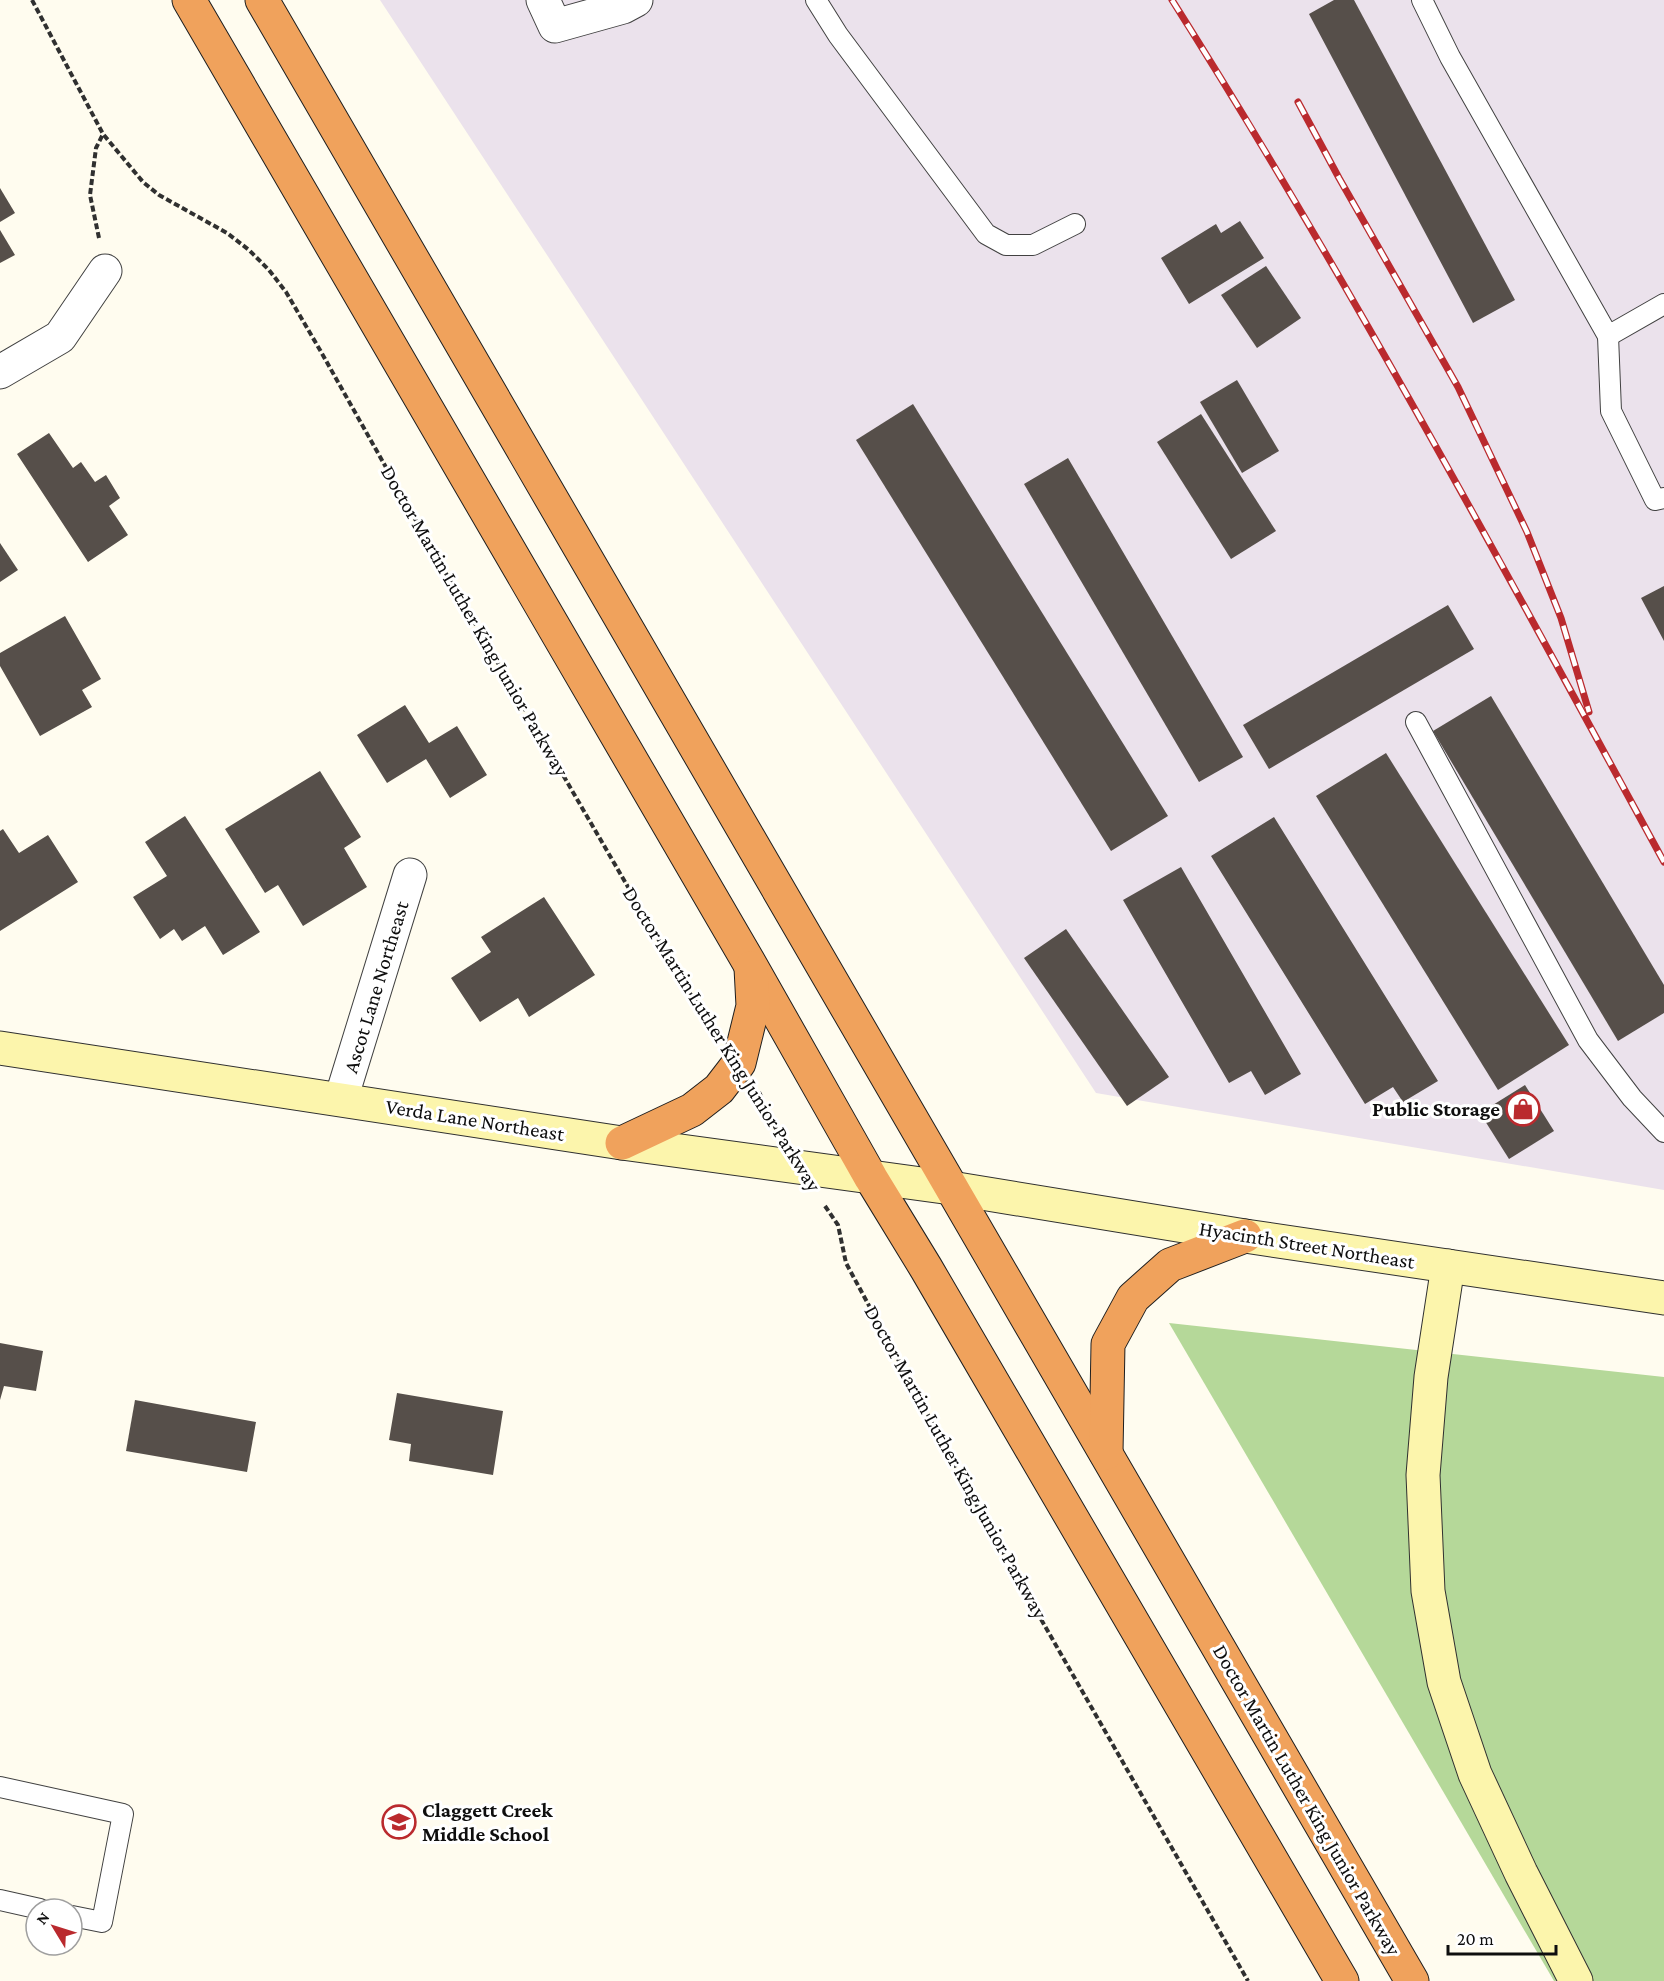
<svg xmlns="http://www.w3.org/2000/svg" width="1664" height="1981" viewBox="0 0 1664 1981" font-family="'Crimson Pro',serif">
<rect width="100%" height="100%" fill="#fffcef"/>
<polygon fill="#ebe2ec" points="380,0 1664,0 1664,1190 1096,1093"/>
<polygon fill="#b5d899" points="1169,1323 1664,1377 1664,1981 1554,1981"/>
<g fill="#564f4a">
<polygon points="1334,0 1354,0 1515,300 1473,323 1309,14"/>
<polygon points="0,188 15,213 0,222"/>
<polygon points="1240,221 1264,258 1189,304 1161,258 1216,224 1221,233"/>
<polygon points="0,230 15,255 0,263"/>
<polygon points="1266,266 1301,318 1257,348 1221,295"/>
<polygon points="1237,380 1279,451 1242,473 1200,402"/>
<polygon points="913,404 1168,816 1111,851 856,440"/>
<polygon points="1201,414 1276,531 1231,559 1157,442"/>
<polygon points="49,433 73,468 81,462 95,482 106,475 120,498 109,506 128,535 88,562 17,454"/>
<polygon points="1068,458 1243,757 1199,782 1024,484"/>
<polygon points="0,543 18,570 0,582"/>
<polygon points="1664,586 1664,641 1641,598"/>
<polygon points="1448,605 1474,649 1269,769 1243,725"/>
<polygon points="65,616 101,679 82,690 92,707 40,736 0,666 0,653"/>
<polygon points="1491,696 1664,985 1664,1013 1618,1041 1433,731"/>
<polygon points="405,705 429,743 457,726 487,775 450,798 426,759 387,783 357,735"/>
<polygon points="1386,753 1569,1045 1498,1090 1316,796"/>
<polygon points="320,771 361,837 344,848 367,887 303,926 278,885 265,893 225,829"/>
<polygon points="185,816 260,932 223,955 205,926 182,941 174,929 160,939 133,897 167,876 145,842"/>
<polygon points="1274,817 1438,1081 1403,1102 1393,1087 1365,1104 1211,856"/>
<polygon points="3,829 19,853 48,835 78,882 0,931 0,831"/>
<polygon points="1181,867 1301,1074 1265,1095 1251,1071 1229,1083 1123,900"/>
<polygon points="544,897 595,975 529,1017 518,998 480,1022 451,978 491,952 481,937"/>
<polygon points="1066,929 1169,1077 1127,1106 1024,958"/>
<polygon points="1525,1085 1554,1131 1509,1159 1480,1113"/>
<polygon points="0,1343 43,1351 36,1391 4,1386 0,1400"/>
<polygon points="397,1393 503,1411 493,1475 409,1461 411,1444 389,1440"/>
<polygon points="135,1400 256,1422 247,1472 126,1451"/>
</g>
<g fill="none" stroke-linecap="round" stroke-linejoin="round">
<defs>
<g id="lane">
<polyline points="816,0 838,35 986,234 1006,245 1033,245 1075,224"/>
<polyline points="1422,0 1450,57 1608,336 1664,304"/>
<polyline points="1608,336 1611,411 1655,500 1664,498"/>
<polyline points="1416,722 1588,1040 1632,1098 1664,1132"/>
<polyline points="0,1787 123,1814 102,1922 72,1916"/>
<polyline points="0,1900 40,1909"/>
</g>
<g id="street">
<polyline points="543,0 555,26 623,7 636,0"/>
<polyline points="0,372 60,337 105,271"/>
<polyline points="341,1099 410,875"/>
</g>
<g id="secondary">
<polyline points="0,1048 622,1143 951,1188 1245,1236 1664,1298"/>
<polyline points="1448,1266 1431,1377 1423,1475 1428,1591 1444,1682 1475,1774 1521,1873 1576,1981"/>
</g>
<g id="highway">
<polyline points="189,0 751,966 871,1178 926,1268 1342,1981"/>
<polyline points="262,0 1412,1981"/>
<polyline points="622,1143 692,1110 719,1089 739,1063 753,1006 751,968"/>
<polyline points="1106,1453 1108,1344 1133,1298 1170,1265 1245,1236"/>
</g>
</defs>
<use href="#lane" stroke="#414141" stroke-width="22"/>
<use href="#street" stroke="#414141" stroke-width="35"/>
<use href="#secondary" stroke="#303030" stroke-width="35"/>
<use href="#highway" stroke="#1f1f1f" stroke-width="35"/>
<g stroke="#303030" stroke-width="4" stroke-dasharray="6 3" stroke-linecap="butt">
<polyline points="32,0 103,134 143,182 159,195 227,233 249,250 269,270 286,292 320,350 437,558 689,992 712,1025"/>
<polyline points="99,238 90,195 96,148 103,134"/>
<polyline points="759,1092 776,1129"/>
<polyline points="825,1206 838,1225 846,1263 994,1537 1248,1981"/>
</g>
<use href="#lane" stroke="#fff" stroke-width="20"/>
<use href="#street" stroke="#fff" stroke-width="33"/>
<use href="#secondary" stroke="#fcf5ac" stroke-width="33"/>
<use href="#highway" stroke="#f0a25c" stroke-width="33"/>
<defs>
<g id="rail">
<path d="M1172 0C1349 280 1506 572 1664 862"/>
<polyline points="1298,102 1339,178 1458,387 1527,532 1561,618 1589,712"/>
</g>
</defs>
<use href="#rail" stroke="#ba2a2e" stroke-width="7"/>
<use href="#rail" stroke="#fff" stroke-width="4.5" stroke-dasharray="14" stroke-linecap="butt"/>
</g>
<defs>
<symbol id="shop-ring" viewBox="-11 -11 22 22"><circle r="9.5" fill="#fff" stroke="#ba2a2e" stroke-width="1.5"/><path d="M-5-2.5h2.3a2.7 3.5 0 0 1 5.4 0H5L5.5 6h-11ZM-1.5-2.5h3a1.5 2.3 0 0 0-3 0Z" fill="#ba2a2e"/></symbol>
<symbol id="school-ring" viewBox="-11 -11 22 22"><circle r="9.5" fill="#fff" stroke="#ba2a2e" stroke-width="1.5"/><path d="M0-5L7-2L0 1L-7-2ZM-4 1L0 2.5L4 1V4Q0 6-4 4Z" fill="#ba2a2e"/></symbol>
</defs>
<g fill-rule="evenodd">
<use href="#shop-ring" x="1504" y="1090" width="38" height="38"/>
<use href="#school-ring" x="380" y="1803" width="38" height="38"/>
</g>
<g text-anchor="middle" stroke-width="6" stroke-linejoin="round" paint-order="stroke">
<g font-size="21" fill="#0e0e0e" stroke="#fff">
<text transform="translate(475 621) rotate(60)" y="7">Doctor Martin Luther King Junior Parkway</text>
<text transform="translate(376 987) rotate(-73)" y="7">Ascot Lane Northeast</text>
<text transform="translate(722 1039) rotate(58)" y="7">Doctor Martin Luther King Junior Parkway</text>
<text transform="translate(475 1120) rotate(9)" y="7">Verda Lane Northeast</text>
<text transform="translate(1307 1245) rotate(9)" y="7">Hyacinth Street Northeast</text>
<text transform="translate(956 1462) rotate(61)" y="7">Doctor Martin Luther King Junior Parkway</text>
<text transform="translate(1307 1800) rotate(60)" y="7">Doctor Martin Luther King Junior Parkway</text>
</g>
<g font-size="21" font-weight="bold" fill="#0e0e0e" stroke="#fff" text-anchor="end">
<text x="1500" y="1116">Public Storage</text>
<text x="422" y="1817" text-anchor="start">Claggett Creek<tspan x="422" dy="24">Middle School</tspan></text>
</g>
</g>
<g transform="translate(54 1927) rotate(308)"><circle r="28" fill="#ffffff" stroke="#9f9f9f" stroke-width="1.5"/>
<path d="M0-4.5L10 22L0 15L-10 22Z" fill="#ba2a2e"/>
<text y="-9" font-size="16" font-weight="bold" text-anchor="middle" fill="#0e0e0e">N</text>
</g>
<path d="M1448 1945v9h108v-9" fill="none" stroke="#0e0e0e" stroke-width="3"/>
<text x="1457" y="1945" font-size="18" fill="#0e0e0e" stroke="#ffffff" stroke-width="4.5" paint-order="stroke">20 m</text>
</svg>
